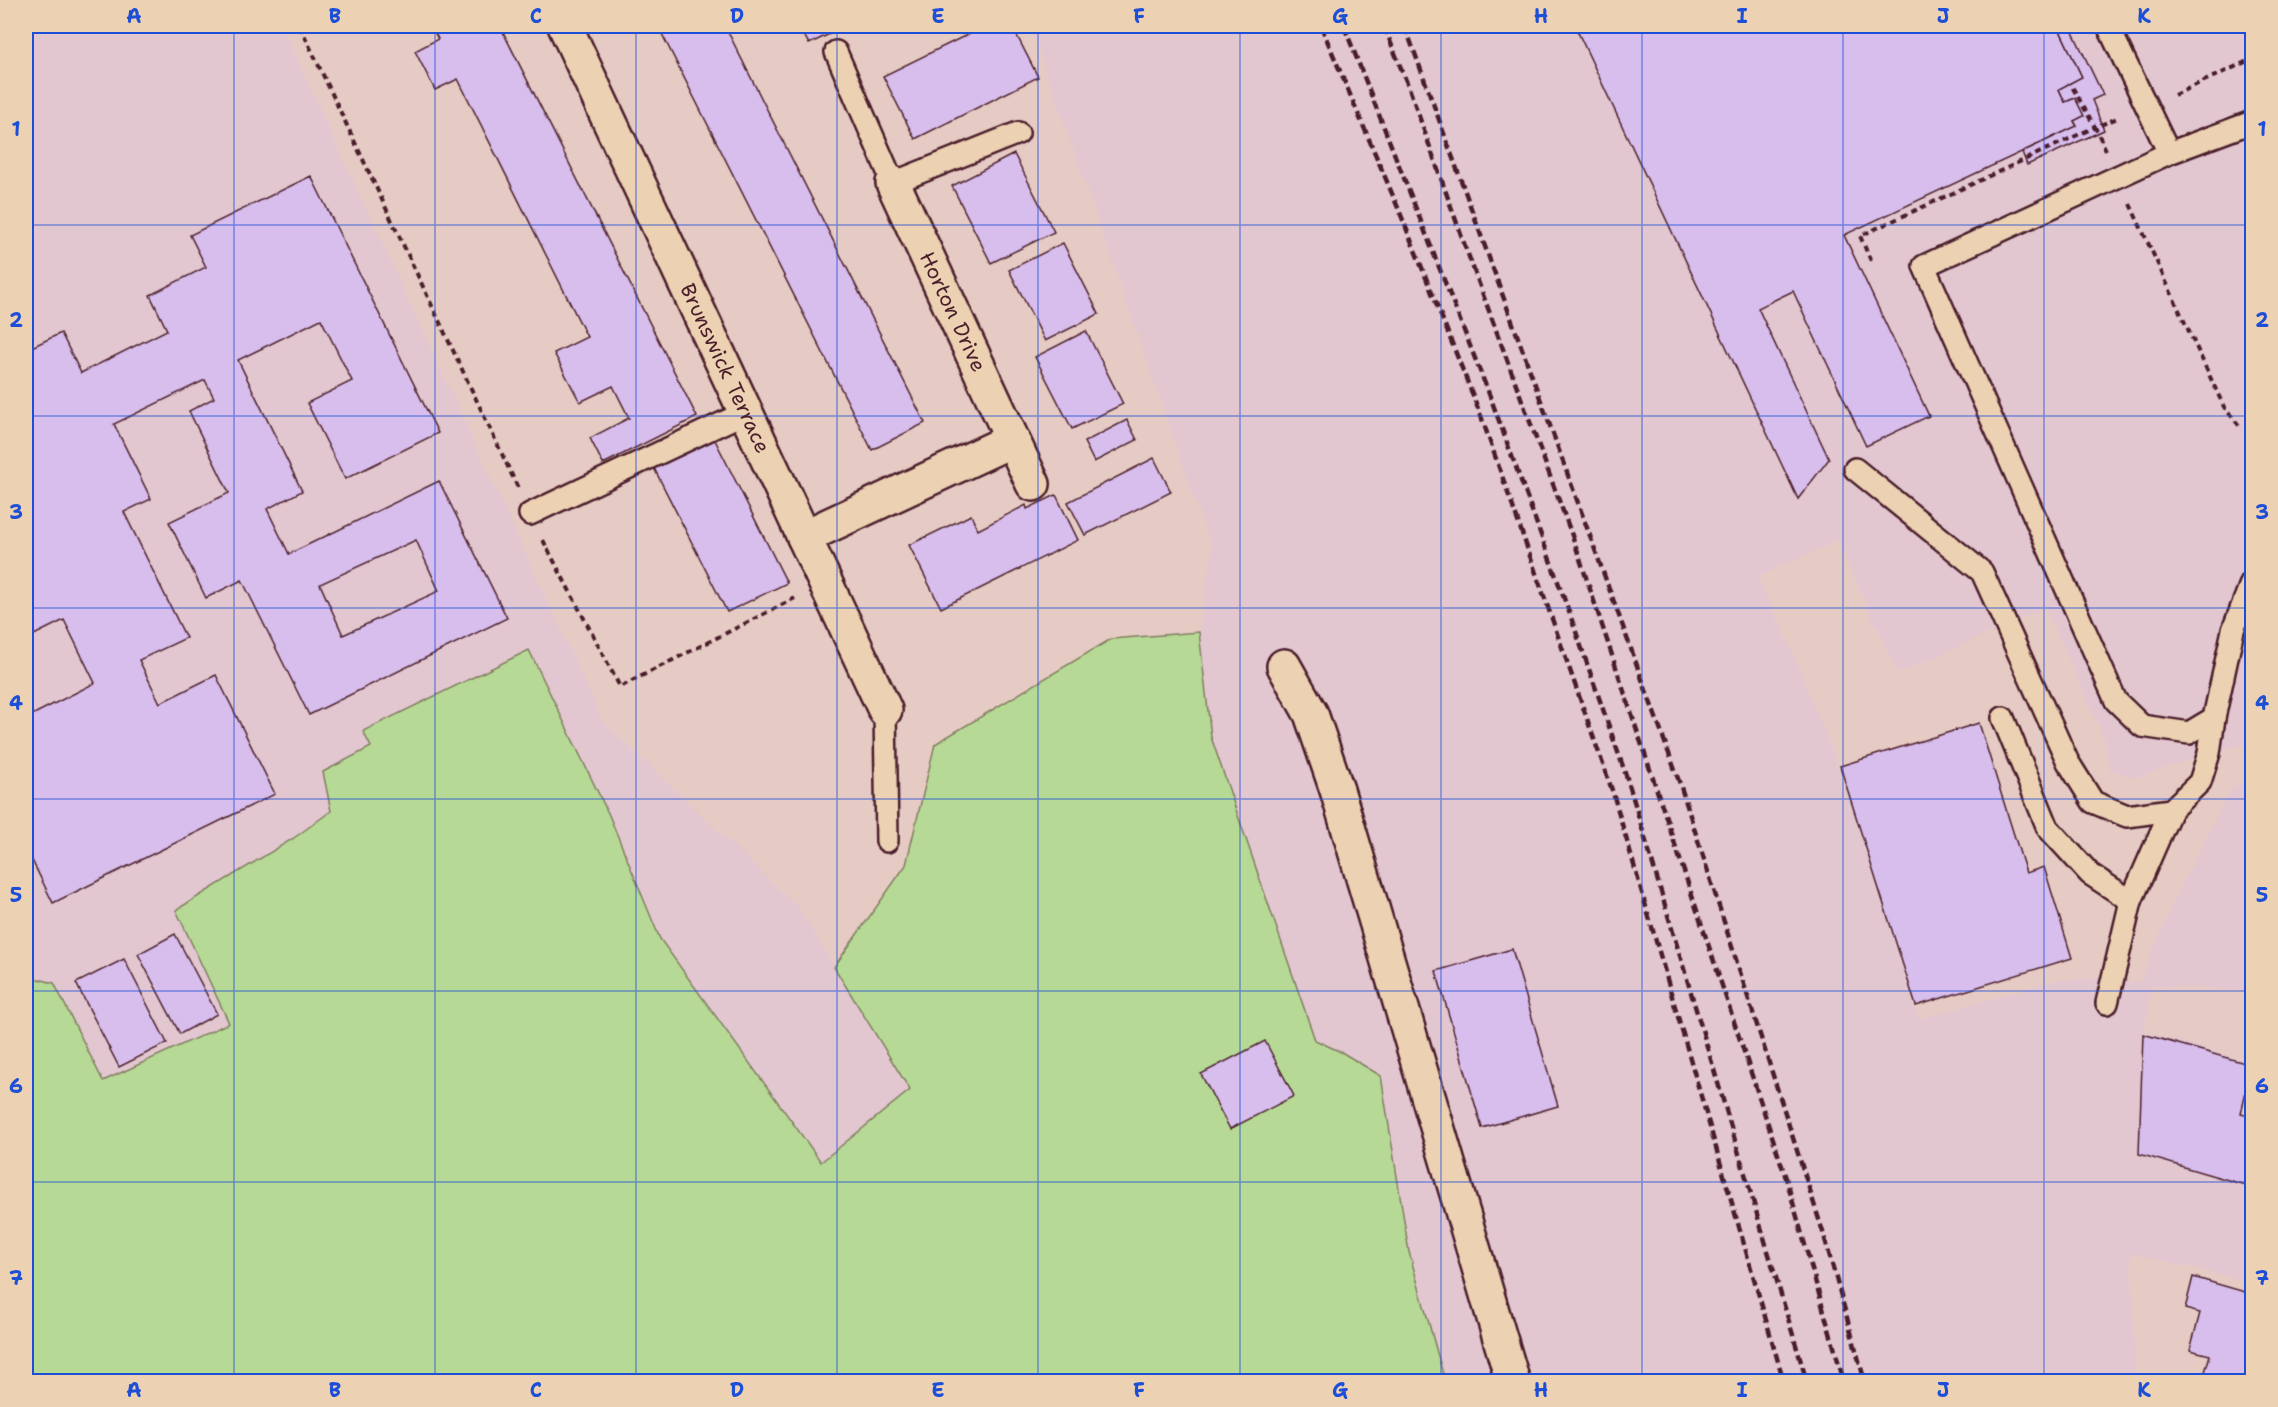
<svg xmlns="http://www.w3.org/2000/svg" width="2278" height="1407" viewBox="0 0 2278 1407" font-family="'Shantell Sans',sans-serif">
<rect width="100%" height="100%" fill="#e6cbc4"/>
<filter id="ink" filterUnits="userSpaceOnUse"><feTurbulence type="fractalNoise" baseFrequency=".0167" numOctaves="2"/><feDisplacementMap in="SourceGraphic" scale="12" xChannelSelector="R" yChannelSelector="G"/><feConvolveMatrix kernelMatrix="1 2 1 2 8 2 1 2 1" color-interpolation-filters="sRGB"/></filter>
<g filter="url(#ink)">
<g fill="#e2c7d0">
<polygon points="26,26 282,26 603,721 798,907 1090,1381 26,1381"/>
<polygon points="1030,26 2252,26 2252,725 2245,745 2209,753 2137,778 2110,770 2104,738 2045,608 1898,674 1837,541 1758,577 1793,653 1845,783 1919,1019 2056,980 2114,977 2139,983 2178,892 2232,787 2241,782 2252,785 2252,991 2152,986 2144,1031 2252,1062 2252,1283 2131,1253 2136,1381 1445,1381 1409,1252 1343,1053 1315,1040 1211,737 1199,632 1212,549"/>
</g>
<polygon fill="#b6da95" stroke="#807c60" stroke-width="1.5" points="1199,632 1211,737 1315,1040 1343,1053 1381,1076 1409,1252 1445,1381 26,1382 26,976 54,983 103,1081 229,1023 176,910 294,838 331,811 323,772 371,747 363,731 529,650 609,815 660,939 821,1162 910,1090 834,967 906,865 935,744 1111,639"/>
<g fill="#d8beed" stroke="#4a1f2b" stroke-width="1.5" fill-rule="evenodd">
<polygon points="431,26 500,26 697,417 603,464 590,438 629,418 613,386 580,402 554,353 587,337 458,79 435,90 415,51 438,39"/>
<polygon points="658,26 725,26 925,423 872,450"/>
<polygon points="799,26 846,26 809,44"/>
<polygon points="985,26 1012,26 1038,77 915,139 883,76"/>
<polygon points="1575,26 2058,26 2082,77 2059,89 2065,102 2075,98 2078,102 2084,116 2074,121 2077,126 1844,235 1929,416 1866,446 1793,291 1758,308 1829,459 1798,499"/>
<polygon points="2058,26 2070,26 2103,95 2092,100 2104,130 2027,165 2022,152 2077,126 2074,121 2084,116 2075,98 2065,102 2059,89 2082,77"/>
<polygon points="1014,154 1054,232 991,263 952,186"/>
<path d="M311 176 438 433 345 479 307 403 352 381 321 319 238 360 302 491 267 509 289 554 439 481 507 618 309 715 242 580 206 598 169 522 229 493 189 411 214 398 205 380 114 424 151 499 124 512 186 638 139 660 160 703 216 675 275 794 53 903 26 848V718L95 683 64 620 26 639V333L32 347 61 333 81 373 167 330 150 295 206 267 190 235ZM416 540 439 591 343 635 320 584Z"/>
<polygon points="1063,243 1099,314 1045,341 1009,270"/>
<polygon points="1086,331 1123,404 1072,429 1035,357"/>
<polygon points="1127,420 1137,440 1094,462 1084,442"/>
<polygon points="714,438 787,583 727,612 654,468"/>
<polygon points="1154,458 1171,492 1085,535 1068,502"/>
<polygon points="1056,495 1078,540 941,608 909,545 971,515 978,530 1026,505 1027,509"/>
<polygon points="1979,723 2026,873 2044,867 2072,958 1916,1006 1840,766"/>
<polygon points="175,934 217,1014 180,1034 138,954"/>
<polygon points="1512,949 1558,1106 1482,1128 1436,971"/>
<polygon points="124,959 167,1043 119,1067 76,983"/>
<polygon points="2143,1034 2252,1065 2241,1113 2252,1116 2252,1187 2139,1154"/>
<polygon points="1265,1041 1294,1096 1230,1129 1201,1074"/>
<polygon points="2193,1277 2252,1294 2252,1382 2202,1382 2210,1355 2190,1350 2200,1313 2185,1309"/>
</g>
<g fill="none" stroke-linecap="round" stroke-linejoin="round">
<defs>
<g id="lane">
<polyline points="2108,26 2169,153"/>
<polyline points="836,52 893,183 1018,133"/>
<polyline points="2252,122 2169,153 1924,266 2116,701 2142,726 2189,733 2214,718 2233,630 2252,581"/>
<polyline points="1855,469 1982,572 2068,762 2093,802 2127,816 2171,810 2200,782 2209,753 2214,718"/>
<polyline points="530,514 746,412"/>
<polyline points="885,710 887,841"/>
<polyline points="2003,718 2048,828 2090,874 2131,901"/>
<polyline points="2107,1003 2131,901 2171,810"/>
</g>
<g id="street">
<path id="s1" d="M565 26 885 710"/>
<path id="s2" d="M893 183 1033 484"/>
<polyline points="804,537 1012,440"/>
<polyline points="1284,666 1311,714 1337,790 1513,1382"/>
</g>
</defs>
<use href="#lane" stroke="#4a1f2b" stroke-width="26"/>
<use href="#street" stroke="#4a1f2b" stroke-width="38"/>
<g stroke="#4a1f2b" stroke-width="4" stroke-dasharray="6 4.5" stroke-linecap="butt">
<polyline points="300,26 518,488"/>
<polyline points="2174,95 2252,59"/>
<polyline points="2106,150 2095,127 2120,117"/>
<polyline points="2130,204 2224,407 2242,429"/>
<polyline points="1871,261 1860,236 2095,127 2070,83"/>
<polyline points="543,540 620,687 795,598"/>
</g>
<use href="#lane" stroke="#ecd1b3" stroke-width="21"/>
<use href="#street" stroke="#ecd1b3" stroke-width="33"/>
<g stroke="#4a1f2b" stroke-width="4.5" stroke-dasharray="9 4.5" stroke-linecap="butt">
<polyline points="1321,26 1399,210 1481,416 1613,793 1784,1382"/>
<polyline points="1344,26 1491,399 1568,609 1628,781 1807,1382"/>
<polyline points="1384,26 1409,88 1465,246 1574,541 1786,1178 1844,1382"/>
<polyline points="1405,26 1680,784 1823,1232 1865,1382"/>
</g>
</g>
</g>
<path fill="none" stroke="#1d4ed8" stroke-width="1.5" stroke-opacity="0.55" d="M234 26V1382M435 26V1382M636 26V1382M837 26V1382M1038 26V1382M1240 26V1382M1441 26V1382M1642 26V1382M1843 26V1382M2044 26V1382M26 225H2252M26 416H2252M26 608H2252M26 799H2252M26 991H2252M26 1182H2252"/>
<g text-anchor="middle" stroke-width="5" stroke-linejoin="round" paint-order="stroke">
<g font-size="21" fill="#4a1f2b" stroke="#ecd1b3">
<text dy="7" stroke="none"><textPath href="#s2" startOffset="142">Horton Drive</textPath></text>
<text dy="7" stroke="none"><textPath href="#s1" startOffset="378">Brunswick Terrace</textPath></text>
</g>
</g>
<rect width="2278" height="1407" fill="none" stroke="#ecd1b3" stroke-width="66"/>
<rect x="33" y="33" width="2212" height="1341" fill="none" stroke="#1d4ed8" stroke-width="2"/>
<g font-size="20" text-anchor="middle" font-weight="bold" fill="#1d4ed8">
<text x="134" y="23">A</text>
<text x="335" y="23">B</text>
<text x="536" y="23">C</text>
<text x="737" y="23">D</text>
<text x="938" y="23">E</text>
<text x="1139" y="23">F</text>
<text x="1340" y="23">G</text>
<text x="1541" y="23">H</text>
<text x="1742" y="23">I</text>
<text x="1943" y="23">J</text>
<text x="2144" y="23">K</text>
<text x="16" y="136">1</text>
<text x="2262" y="136">1</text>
<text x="16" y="327">2</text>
<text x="2262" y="327">2</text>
<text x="16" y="519">3</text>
<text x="2262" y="519">3</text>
<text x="16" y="710">4</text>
<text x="2262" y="710">4</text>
<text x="16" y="902">5</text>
<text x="2262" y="902">5</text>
<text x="16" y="1093">6</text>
<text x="2262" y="1093">6</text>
<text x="16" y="1285">7</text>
<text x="2262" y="1285">7</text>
<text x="134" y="1397">A</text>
<text x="335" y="1397">B</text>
<text x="536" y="1397">C</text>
<text x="737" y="1397">D</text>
<text x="938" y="1397">E</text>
<text x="1139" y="1397">F</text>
<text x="1340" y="1397">G</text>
<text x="1541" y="1397">H</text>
<text x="1742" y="1397">I</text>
<text x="1943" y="1397">J</text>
<text x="2144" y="1397">K</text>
</g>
</svg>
